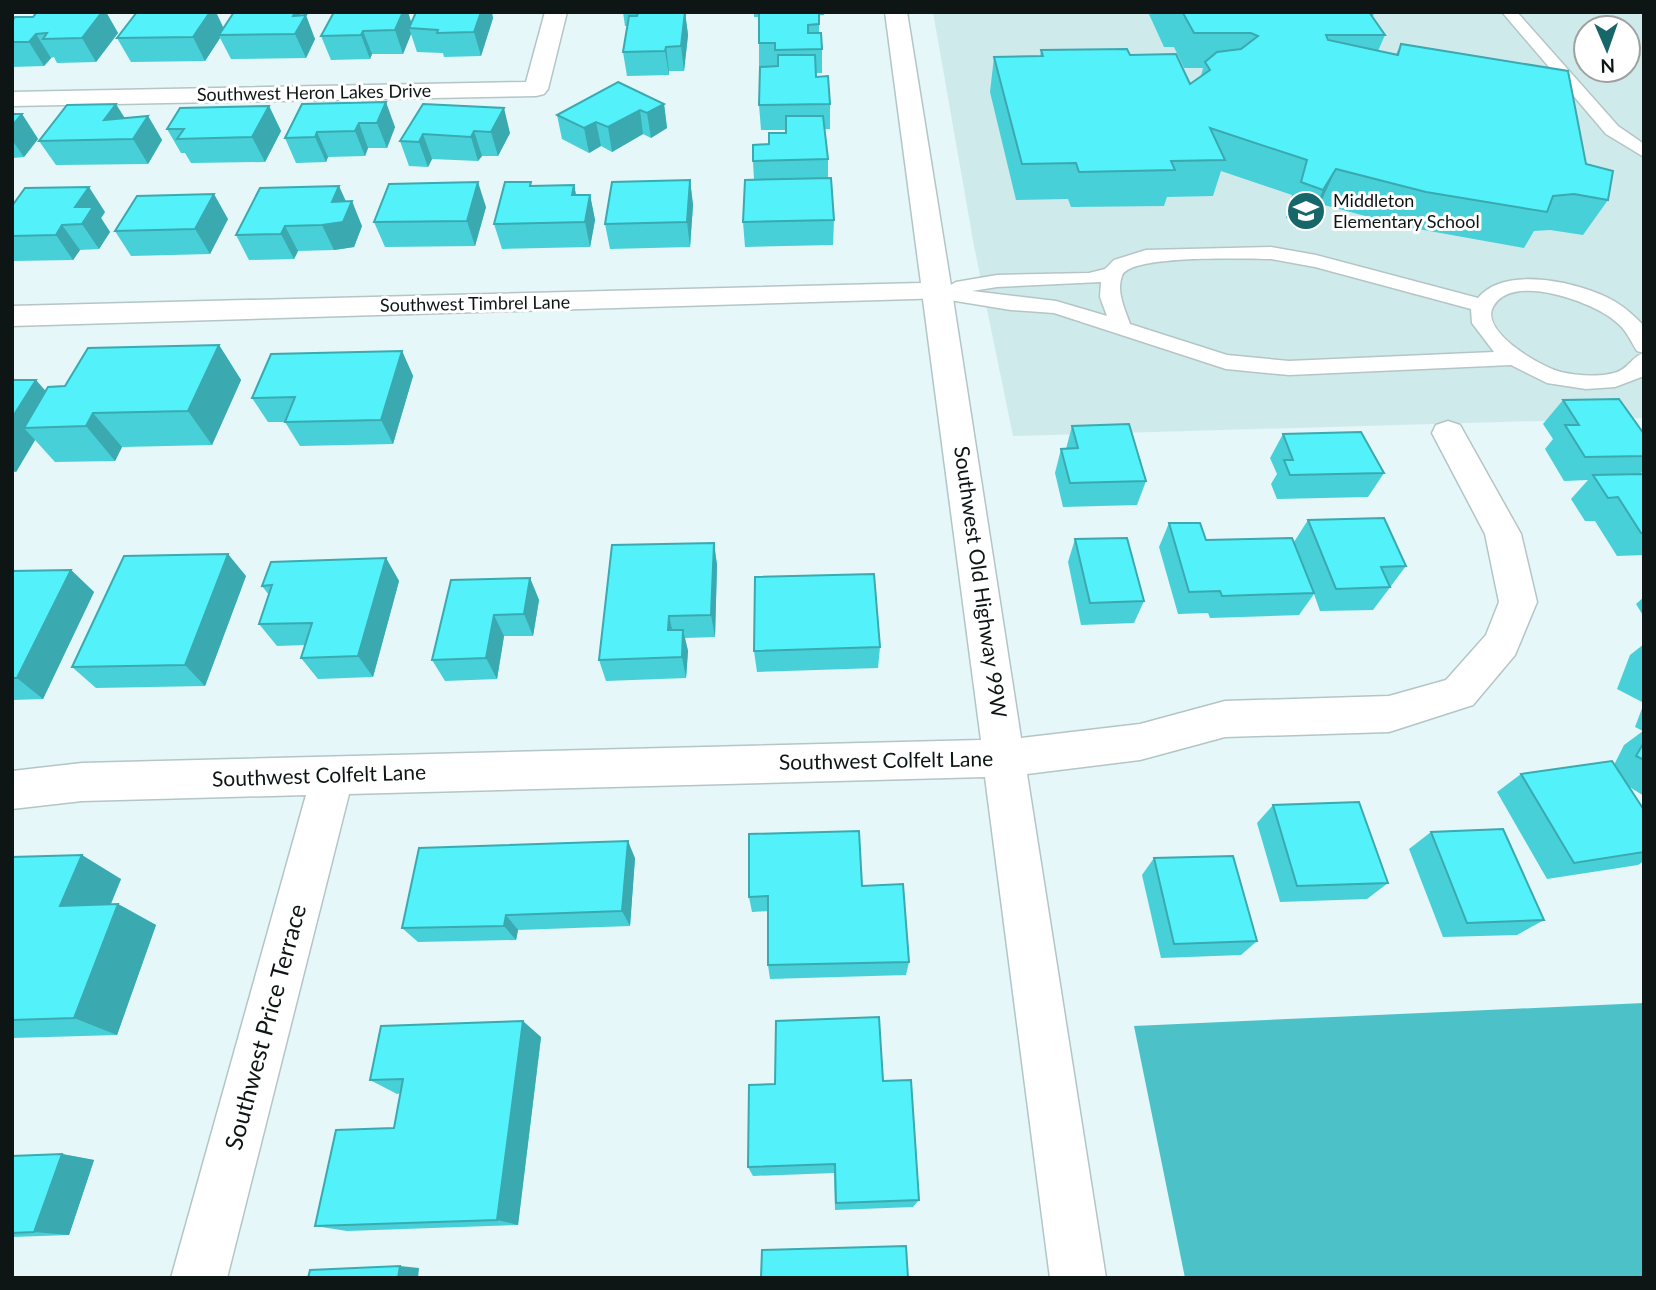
<svg xmlns="http://www.w3.org/2000/svg" width="1656" height="1290" viewBox="0 0 1656 1290" font-family="Lato,sans-serif">
<rect width="100%" height="100%" fill="#e5f7f8"/>
<path fill="#cfeaeb" fill-rule="evenodd" d="M933 12H1644V418L1013 436 974 246ZM1586 28H1628V70H1586Z"/>
<polygon fill="#4cc1c8" points="1644,1003 1644,1278 1185,1278 1134,1026"/>
<g fill="none" stroke-linecap="round" stroke-linejoin="round">
<defs>
<g id="service">
<polygon points="1502,12 1517,12 1618,126 1644,144 1644,157 1606,134"/>
<path d="M1271 247 1316 255 1478 298C1505 264 1583 283 1614 301 1626 308 1634 316 1644 326V353L1637 351C1630 340 1626 329 1615 321 1593 302 1511 272 1493 307 1480 332 1541 367 1561 372 1577 376 1598 377 1614 373 1628 370 1632 356 1644 353V376L1615 387 1586 389 1547 383 1511 365 1289 375 1226 369 1054 313 1011 310 937 298 927 292 937 286 947 287 956 282 997 275 1089 273 1105 269 1114 260 1146 250ZM1271 259 1315 267 1471 309 1472 323 1494 352 1289 361 1227 355 1130 324C1125 309 1116 292 1122 276 1129 254 1247 259 1271 259ZM1101 282 1100 297 1107 316 1056 301 972 291 997 287Z"/>
</g>
<g id="minor">
<polygon points="545,12 567,12 548,89 544,94 536,96 12,106 12,92 526,82"/>
<polygon points="937,283 947,286 952,292 1021,738 1140,724 1225,701 1389,696 1446,680 1486,635 1499,602 1485,534 1432,433 1436,425 1448,421 1460,425 1521,534 1537,602 1515,655 1473,705 1389,732 1225,737 1140,760 1027,774 1106,1278 1050,1278 985,777 349,794 227,1278 171,1278 306,795 82,801 12,809 12,771 82,763 981,740 922,292 927,286"/>
</g>
<polygon id="tertiary" points="885,12 907,12 952,292 947,298 12,326 12,306 921,283"/>
</defs>
<use href="#service" stroke="#b4c5c6" stroke-width="3"/>
<use href="#minor" stroke="#b4c5c6" stroke-width="3"/>
<use href="#tertiary" stroke="#b4c5c6" stroke-width="3"/>
<use href="#service" fill="#fff" fill-rule="evenodd"/>
<use href="#minor" fill="#fff" fill-rule="evenodd"/>
<use href="#tertiary" fill="#fff" fill-rule="evenodd"/>
</g>
<g fill="#47d0d8">
<polygon points="37,12 106,12 118,33 96,62 57,63 54,57 51,58 44,66 12,67 12,21 33,17"/>
<polygon points="334,12 408,12 411,23 493,18 481,56 444,57 443,53 417,52 411,34 403,54 372,54 370,59 331,60 321,36"/>
<polygon points="623,12 685,12 688,35 684,71 669,71 669,75 627,76 623,52 628,26 625,26"/>
<polygon points="754,12 824,12 824,15 819,15 819,33 822,49 822,73 816,73 816,77 830,104 830,129 824,129 828,159 828,178 834,220 833,245 745,247 743,222 754,180 753,161 769,144 786,133 786,130 761,130 759,105 759,17 754,17"/>
<polygon points="1148,12 1374,12 1373,17 1385,35 1378,51 1396,54 1401,44 1586,164 1608,200 1583,235 1550,230 1534,231 1524,248 1407,227 1320,204 1307,225 1286,218 1292,195 1221,171 1213,196 1167,197 1164,206 1071,207 1068,199 1016,200 990,92 994,57 1040,57 1041,50 1130,55 1190,84 1201,76 1203,68 1184,68 1174,47 1164,47"/>
<polygon points="300,15 315,39 306,58 231,59 220,38 205,61 131,62 117,38 223,28"/>
<polygon points="302,104 395,127 387,148 368,148 365,156 328,157 326,162 296,163 285,138"/>
<polygon points="423,104 510,133 498,156 482,156 478,161 432,159 428,167 409,166 400,141"/>
<polygon points="664,104 667,128 651,138 643,134 612,152 601,146 589,153 562,139 557,115"/>
<polygon points="269,106 281,131 265,162 191,163 185,153 181,153 167,129"/>
<polygon points="12,114 22,114 38,139 24,157 12,158"/>
<polygon points="148,116 162,140 148,164 56,165 39,141 125,118"/>
<polygon points="690,180 693,205 690,247 610,249 605,224"/>
<polygon points="574,185 576,195 590,195 595,220 590,247 502,249 494,224 532,186"/>
<polygon points="346,201 362,226 354,247 334,250 298,251 294,259 249,260 236,235"/>
<polygon points="12,206 105,212 101,218 110,232 99,249 80,250 73,260 12,261"/>
<polygon points="486,207 475,246 385,247 374,222"/>
<polygon points="228,219 210,254 131,256 115,231"/>
<polygon points="219,345 241,380 212,445 122,447 115,461 55,462 35,440 16,472 12,472 12,380 46,391"/>
<polygon points="402,351 413,376 393,444 300,446 285,422 268,422 252,398"/>
<polygon points="1563,400 1644,434 1644,470 1640,474 1644,474 1644,555 1617,556 1595,521 1585,521 1571,499 1588,480 1564,481 1545,449 1553,439 1543,424"/>
<polygon points="1072,426 1146,481 1137,505 1063,507 1055,473 1061,449 1066,449"/>
<polygon points="1283,434 1384,473 1368,497 1277,499 1271,484 1277,474 1270,458"/>
<polygon points="1308,520 1406,566 1373,610 1320,611 1314,594 1299,615 1210,618 1208,613 1178,614 1159,547 1169,523 1206,540 1294,542"/>
<polygon points="1075,539 1144,601 1134,623 1081,625 1068,562"/>
<polygon points="714,543 717,565 715,637 685,638 688,651 686,678 606,681 599,660"/>
<polygon points="386,558 399,581 373,677 318,679 301,658 305,645 277,646 259,624 269,595 262,586"/>
<polygon points="71,570 94,592 43,699 12,700 12,571"/>
<polygon points="246,576 205,686 96,688 72,667"/>
<polygon points="530,578 539,600 533,636 504,636 497,679 445,681 432,660"/>
<polygon points="1644,597 1644,617 1636,604"/>
<polygon points="1644,644 1644,796 1628,786 1644,810 1644,861 1638,865 1547,879 1497,792 1521,774 1614,765 1624,745 1643,731 1635,727 1644,703 1617,689 1630,655"/>
<polygon points="880,647 878,668 757,672 754,651"/>
<polygon points="1273,805 1388,883 1367,899 1280,902 1257,823"/>
<polygon points="1431,832 1544,920 1517,935 1443,937 1409,849"/>
<polygon points="12,857 121,879 111,904 118,904 156,925 117,1035 12,1038"/>
<polygon points="635,858 630,926 518,930 516,940 418,942 402,928"/>
<polygon points="1154,858 1257,941 1241,955 1161,958 1142,875"/>
<polygon points="862,886 909,962 906,975 770,979 768,965 768,911 752,912 749,897"/>
<polygon points="541,1037 518,1225 347,1231 315,1226 394,1128 401,1093 397,1094 370,1080"/>
<polygon points="883,1081 919,1200 913,1207 835,1210 834,1173 753,1176 748,1167"/>
<polygon points="62,1154 94,1160 69,1235 12,1237 12,1156"/>
</g>
<g fill="#3aa9b0">
<polygon points="102,12 106,12 118,33 96,62 82,38"/>
<polygon points="210,12 216,12 225,31 219,35 220,38 205,61 193,37"/>
<polygon points="295,12 299,12 303,21 306,15 315,39 306,58 295,34 293,16"/>
<polygon points="403,12 408,12 413,28 409,28 411,34 403,54 395,30"/>
<polygon points="481,12 492,12 493,18 481,56 474,32"/>
<polygon points="685,12 688,35 684,71 681,46"/>
<polygon points="363,31 372,54 370,59 361,35"/>
<polygon points="36,34 51,58 44,66 29,42"/>
<polygon points="666,47 669,71 669,75 665,51"/>
<polygon points="386,102 395,127 387,148 377,123"/>
<polygon points="116,104 131,128 104,120"/>
<polygon points="664,104 667,128 651,138 647,113"/>
<polygon points="269,106 281,131 265,162 252,137"/>
<polygon points="504,108 510,133 498,156 491,132"/>
<polygon points="640,110 643,134 612,152 608,127"/>
<polygon points="22,114 38,139 24,157 12,140 12,126"/>
<polygon points="148,116 162,140 148,164 133,139"/>
<polygon points="596,122 601,146 589,153 584,128"/>
<polygon points="359,123 368,148 365,156 355,131"/>
<polygon points="474,131 482,156 478,161 471,137"/>
<polygon points="317,132 328,157 326,162 315,137"/>
<polygon points="423,134 432,159 428,167 419,142"/>
<polygon points="1336,169 1320,204 1307,225 1323,190"/>
<polygon points="690,180 693,205 690,247 687,222"/>
<polygon points="478,182 486,207 475,246 467,221"/>
<polygon points="574,185 579,210 572,195"/>
<polygon points="339,186 349,208 352,201 362,226 354,247 334,250 322,225"/>
<polygon points="89,187 105,212 101,218 110,232 99,249 82,224 75,207"/>
<polygon points="214,194 228,219 210,254 195,229"/>
<polygon points="590,195 595,220 590,247 585,222"/>
<polygon points="62,225 80,250 73,260 56,235"/>
<polygon points="285,226 298,251 294,259 281,234"/>
<polygon points="219,345 241,380 212,445 188,411"/>
<polygon points="402,351 413,376 393,444 381,420"/>
<polygon points="36,380 57,404 24,428 35,440 16,472 12,468 12,418"/>
<polygon points="93,413 122,447 115,461 86,426"/>
<polygon points="714,543 717,565 715,637 711,615"/>
<polygon points="228,554 246,576 205,686 185,665"/>
<polygon points="386,558 399,581 373,677 358,656"/>
<polygon points="71,570 94,592 43,699 17,678"/>
<polygon points="530,578 539,600 533,636 524,614"/>
<polygon points="494,615 504,636 497,679 486,658"/>
<polygon points="669,616 674,638 668,630"/>
<polygon points="683,630 688,651 686,678 682,657"/>
<polygon points="628,841 635,858 630,926 622,911"/>
<polygon points="82,855 121,879 101,927 60,906"/>
<polygon points="118,904 156,925 117,1035 74,1018"/>
<polygon points="506,915 518,930 516,940 504,926"/>
<polygon points="523,1021 541,1037 518,1225 497,1220"/>
<polygon points="62,1154 94,1160 69,1235 34,1232"/>
<polygon points="400,1266 419,1268 418,1278 398,1278"/>
</g>
<g fill="#53f2fb" stroke="#3aa9b0" stroke-width="2">
<polygon points="37,12 102,12 82,38 43,39 47,33 36,34 29,42 12,42 12,21 15,17 33,17"/>
<polygon points="137,12 210,12 193,37 117,38"/>
<polygon points="234,12 295,12 293,16 306,15 295,34 219,35"/>
<polygon points="334,12 403,12 395,30 363,31 361,35 321,36"/>
<polygon points="416,12 481,12 474,32 437,33 438,30 409,28"/>
<polygon points="638,12 685,12 681,46 666,47 665,51 623,52 629,16 637,16"/>
<polygon points="759,12 819,12 819,24 808,25 808,33 821,33 822,49 775,50 775,43 759,43"/>
<polygon points="1172,12 1369,12 1385,35 1326,35 1328,40 1398,55 1401,44 1568,71 1586,164 1613,171 1608,200 1574,194 1553,196 1547,212 1426,192 1336,169 1323,190 1301,182 1307,160 1210,128 1225,160 1171,161 1175,170 1079,172 1076,163 1022,164 994,57 1043,56 1041,50 1127,49 1130,55 1176,54 1190,84 1210,70 1205,62 1217,52 1241,49 1258,36 1251,33 1194,33 1183,13"/>
<polygon points="778,55 815,55 816,77 828,76 830,104 759,105 760,67 778,66"/>
<polygon points="618,82 664,104 647,113 640,110 608,127 596,122 584,128 557,115"/>
<polygon points="386,102 377,123 359,123 355,131 317,132 315,137 285,138 302,104"/>
<polygon points="116,104 104,120 148,116 133,139 39,141 67,105"/>
<polygon points="423,104 504,108 491,132 474,131 471,137 423,134 419,142 400,141"/>
<polygon points="269,106 252,137 177,139 184,129 167,129 180,108"/>
<polygon points="12,114 22,114 12,126"/>
<polygon points="786,116 823,116 828,159 753,161 753,145 769,144 769,133 786,133"/>
<polygon points="831,178 834,220 743,222 745,180"/>
<polygon points="690,180 687,222 605,224 612,182"/>
<polygon points="478,182 467,221 374,222 389,184"/>
<polygon points="505,182 531,182 530,186 574,185 572,195 590,195 585,222 494,224"/>
<polygon points="339,186 332,202 352,201 343,222 322,225 285,226 281,234 236,235 260,188"/>
<polygon points="89,187 75,207 93,207 82,224 62,225 56,235 12,236 12,206 25,188"/>
<polygon points="214,194 195,229 115,231 137,196"/>
<polygon points="219,345 188,411 93,413 86,426 24,428 48,387 65,386 88,348"/>
<polygon points="402,351 381,420 285,422 295,397 252,398 271,354"/>
<polygon points="12,380 36,380 12,418"/>
<polygon points="1619,399 1644,434 1644,456 1585,457 1565,425 1579,425 1563,400"/>
<polygon points="1129,424 1146,481 1070,483 1061,449 1078,448 1072,426"/>
<polygon points="1361,432 1384,473 1290,475 1284,460 1293,460 1283,434"/>
<polygon points="1644,474 1644,533 1641,533 1618,497 1608,498 1593,475"/>
<polygon points="1384,518 1406,566 1381,567 1390,587 1336,589 1308,520"/>
<polygon points="1169,523 1200,523 1206,540 1292,538 1314,593 1222,596 1220,591 1189,592"/>
<polygon points="1127,538 1144,601 1090,603 1075,539"/>
<polygon points="714,543 711,615 669,616 668,630 683,630 682,657 599,660 612,545"/>
<polygon points="228,554 185,665 72,667 124,556"/>
<polygon points="386,558 358,656 301,658 312,623 259,624 272,585 262,586 271,562"/>
<polygon points="71,570 17,678 12,678 12,571"/>
<polygon points="874,574 880,647 754,651 755,577"/>
<polygon points="530,578 524,614 494,615 486,658 432,660 451,580"/>
<polygon points="1644,742 1644,760 1636,756"/>
<polygon points="1612,761 1644,810 1644,852 1574,863 1521,774"/>
<polygon points="1359,802 1388,883 1297,886 1273,805"/>
<polygon points="1503,829 1544,920 1467,923 1431,832"/>
<polygon points="859,831 862,886 903,884 909,962 768,965 768,896 749,897 749,834"/>
<polygon points="628,841 622,911 506,915 504,926 402,928 419,848"/>
<polygon points="82,855 60,906 118,904 74,1018 12,1020 12,857"/>
<polygon points="1233,856 1257,941 1174,944 1154,858"/>
<polygon points="879,1017 883,1081 911,1080 919,1200 836,1203 835,1164 748,1167 749,1085 775,1084 776,1021"/>
<polygon points="523,1021 497,1220 315,1226 336,1130 394,1128 403,1079 370,1080 381,1026"/>
<polygon points="62,1154 34,1232 12,1233 12,1156"/>
<polygon points="906,1246 908,1278 761,1278 762,1250"/>
<polygon points="400,1266 398,1278 308,1278 310,1270"/>
</g>
<defs>
<symbol id="school-disc" viewBox="-11 -11 22 22"><circle r="9.5" fill="#17666a" stroke="#fff"/><path d="M0-5L7-2L0 1L-7-2ZM-4 1L0 2.5L4 1V4Q0 6-4 4Z" fill="#fff"/></symbol>
</defs>
<g fill-rule="evenodd">
<use href="#school-disc" x="1284" y="189" width="44" height="44"/>
</g>
<g text-anchor="middle" stroke-width="6" stroke-linejoin="round" paint-order="stroke">
<g font-size="18" fill="#0e1515" stroke="#fff">
<text transform="translate(314 93) rotate(-1)" y="6">Southwest Heron Lakes Drive</text>
<text transform="translate(475 304) rotate(-1)" y="6">Southwest Timbrel Lane</text>
</g>
<g font-size="18" fill="#0e1515" stroke="#fff" text-anchor="start">
<text x="1333" y="207">Middleton<tspan x="1333" dy="21">Elementary School</tspan></text>
</g>
<g font-size="21" fill="#0e1515" stroke="#fff">
<text transform="translate(980 582) rotate(82)" y="7">Southwest Old Highway 99W</text>
<text transform="translate(886 761) rotate(-1)" y="7">Southwest Colfelt Lane</text>
<text transform="translate(319 776) rotate(-2)" y="7">Southwest Colfelt Lane</text>
</g>
<g font-size="24" fill="#0e1515" stroke="#fff">
<text transform="translate(266 1027) rotate(-75)" y="8">Southwest Price Terrace</text>
</g>
</g>
<rect width="1656" height="1290" fill="none" stroke="#0e1515" stroke-width="28"/>
<g transform="translate(1607 49) rotate(178)"><circle r="33" fill="#ffffff" stroke="#9fa1a1" stroke-width="2"/>
<path d="M0-5L12 26L0 18L-12 26Z" fill="#17666a"/>
<text y="-10" font-size="19" font-weight="bold" text-anchor="middle" fill="#0e1515">N</text>
</g>
</svg>
